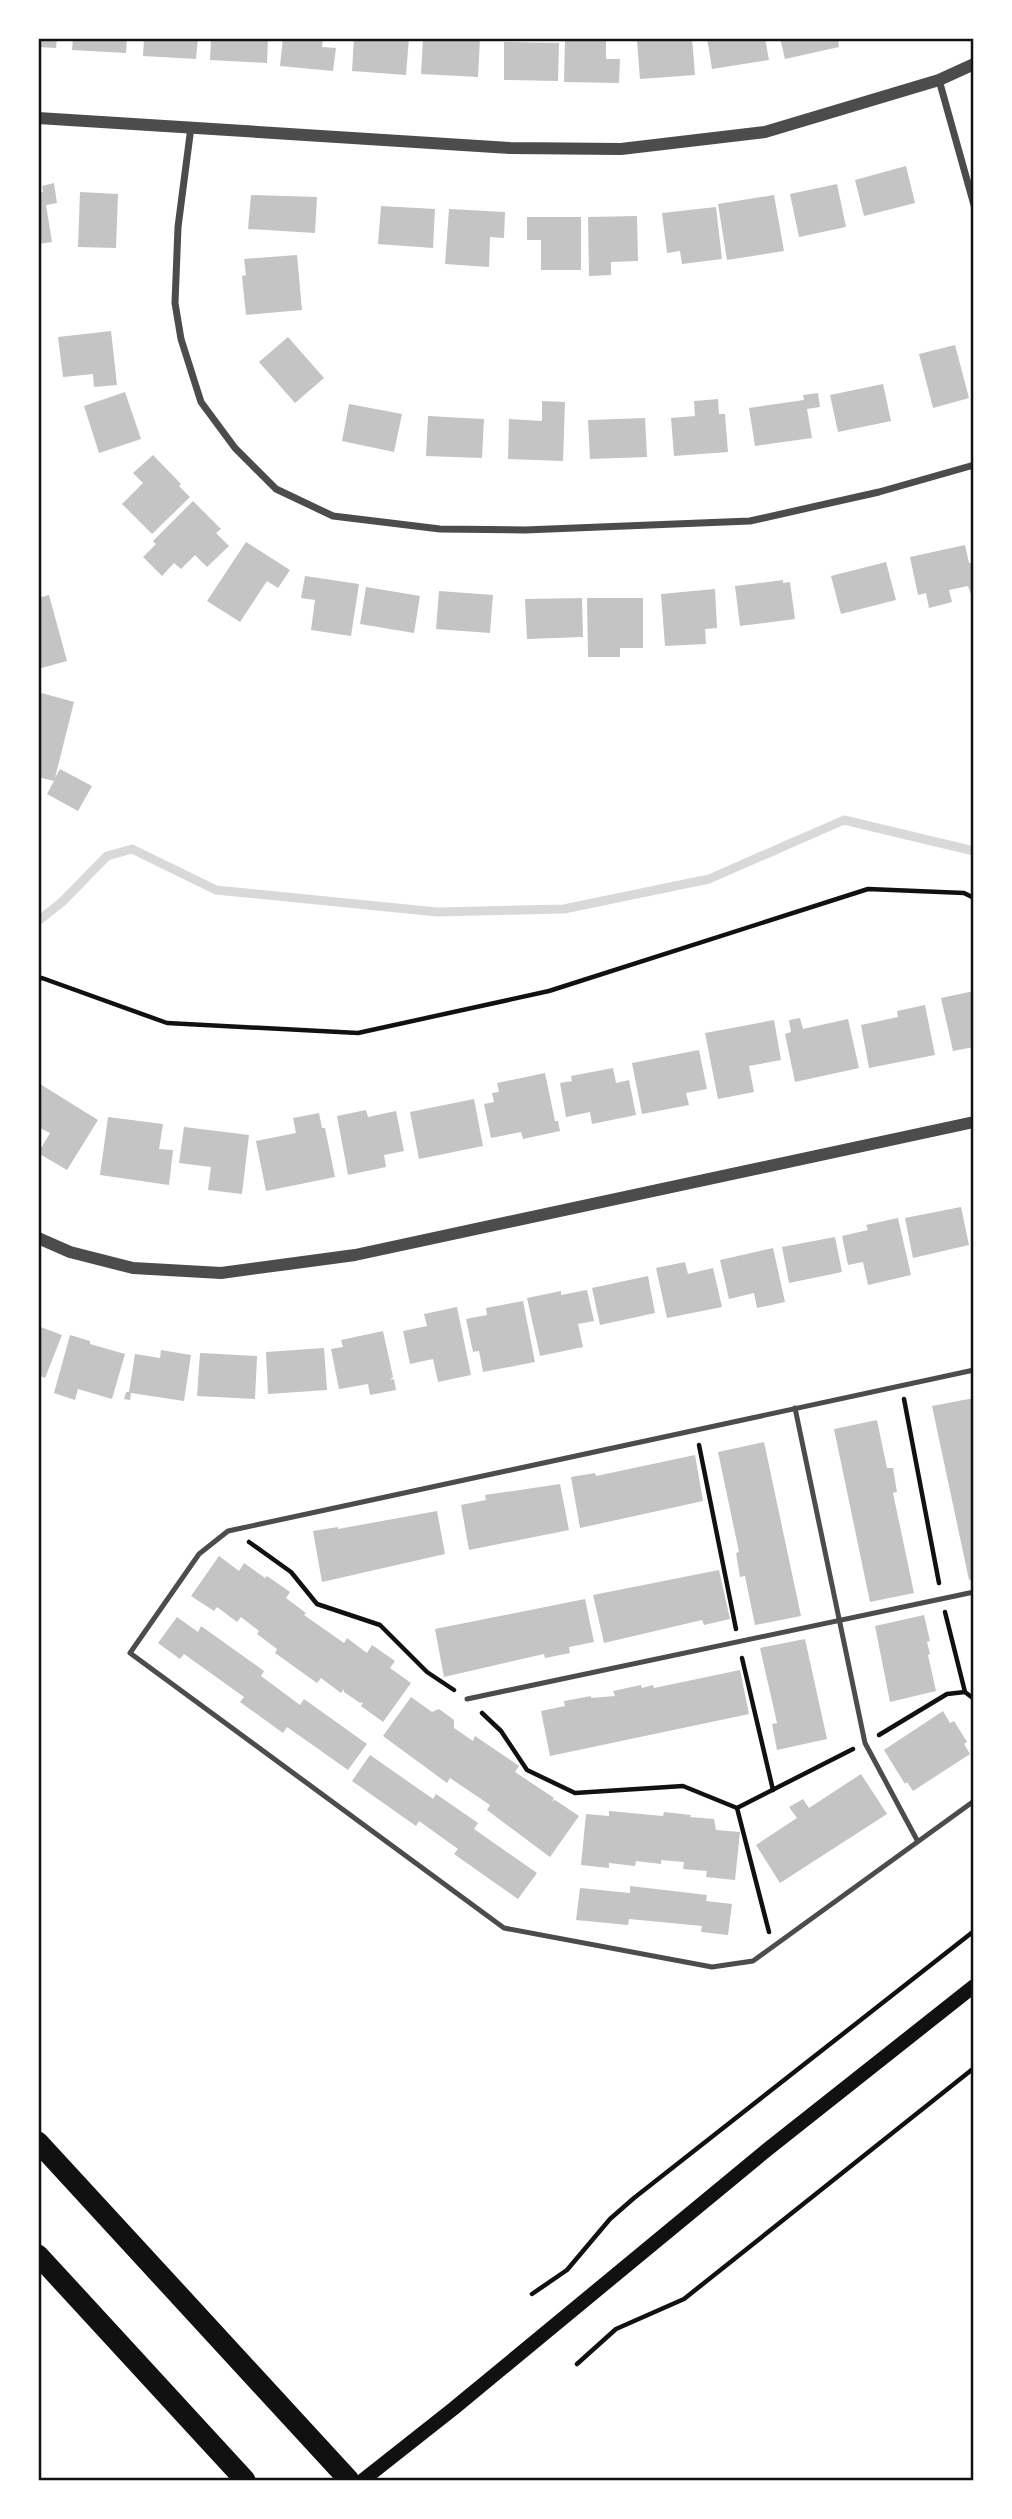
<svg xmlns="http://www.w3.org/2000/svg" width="1012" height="2519" viewBox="0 0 1012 2519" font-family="Spectral,serif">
<rect width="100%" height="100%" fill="#fff"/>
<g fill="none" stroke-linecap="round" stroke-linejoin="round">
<polyline stroke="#d9d9d9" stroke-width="9" points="38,921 62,902 107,856 132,849 216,890 437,912 564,909 709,879 844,820 974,851"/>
</g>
<g fill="#c4c4c4">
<polygon points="38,38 57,38 56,48 38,47"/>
<polygon points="73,38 127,38 126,53 72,50"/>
<polygon points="144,38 198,38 196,59 143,56"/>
<polygon points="211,38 268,38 267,63 210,60"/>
<polygon points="283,38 323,38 322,47 336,48 333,71 280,66"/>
<polygon points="354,38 409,38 406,75 352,71"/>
<polygon points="423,38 480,38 478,77 421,74"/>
<polygon points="565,38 606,38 606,59 620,59 619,83 564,82"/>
<polygon points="667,38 692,38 695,75 640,79 637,41"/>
<polygon points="707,38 765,38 769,60 712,69"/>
<polygon points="780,38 838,38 839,47 785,59"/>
<polygon points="504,42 559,43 558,81 504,80"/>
<polygon points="906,166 915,203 864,216 855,180"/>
<polygon points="54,183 57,203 46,205 52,242 38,244 38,193 43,192 42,186"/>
<polygon points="837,184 846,227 799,237 790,194"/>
<polygon points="80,192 118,194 116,248 78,247"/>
<polygon points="251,195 317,197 315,233 248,229"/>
<polygon points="774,195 784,251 727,260 718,204"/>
<polygon points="381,206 435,209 433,248 378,244"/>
<polygon points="716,207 722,259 682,264 680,251 667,253 662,213"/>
<polygon points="449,209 505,212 504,238 490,237 489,267 445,264"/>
<polygon points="637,216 638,261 611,262 611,275 589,276 588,217"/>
<polygon points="527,217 581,217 581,270 541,270 541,240 527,240"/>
<polygon points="297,255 302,310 246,315 242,276 246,275 244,259"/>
<polygon points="111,331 117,385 94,387 93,374 63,377 58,337"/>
<polygon points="288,337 324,378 295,403 259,362"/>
<polygon points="955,345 969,398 933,408 919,354"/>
<polygon points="883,384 891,421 838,432 830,395"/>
<polygon points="125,392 141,439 99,453 84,406"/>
<polygon points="818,393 820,407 807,409 812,438 755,446 749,408 804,400 803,395"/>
<polygon points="718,399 719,414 725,414 728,452 674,456 671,418 695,416 694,401"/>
<polygon points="542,401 565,402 563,461 508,459 509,419 542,421"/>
<polygon points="349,404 402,414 394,452 342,441"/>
<polygon points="428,416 484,419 482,458 426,456"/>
<polygon points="645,418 647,457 590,459 588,420"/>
<polygon points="153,455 181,484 179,486 190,497 152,534 122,504 143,483 133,473"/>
<polygon points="193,501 221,529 216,533 229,546 207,567 195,555 181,569 174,563 162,576 143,557 156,544 153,541"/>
<polygon points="246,542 290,570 278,588 267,581 240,622 207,601"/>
<polygon points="965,545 969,563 974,563 974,603 968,586 949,590 952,602 929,608 926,593 918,595 910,557"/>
<polygon points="886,562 896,600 841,614 831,576"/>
<polygon points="305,576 359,584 351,636 311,630 315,600 301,598"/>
<polygon points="783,580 783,583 790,582 795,619 740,626 735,586"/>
<polygon points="366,587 420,596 414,633 360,624"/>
<polygon points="715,589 717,628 705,629 706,644 665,646 661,594"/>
<polygon points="439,591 493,595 490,633 436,629"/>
<polygon points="49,595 67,661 38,669 38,598"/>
<polygon points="582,598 583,637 527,639 525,599"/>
<polygon points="587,598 643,598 643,648 620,648 620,657 588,657"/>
<polygon points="38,692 74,702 55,778 60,769 92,786 78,811 47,794 54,781 38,777"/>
<polygon points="974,991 974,1047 953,1051 941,998"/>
<polygon points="925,1005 935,1055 869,1068 861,1025 898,1017 897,1011"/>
<polygon points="800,1018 803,1029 848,1019 859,1068 795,1082 785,1034 791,1032 789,1020"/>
<polygon points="774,1020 781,1060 749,1066 754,1092 718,1099 705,1033"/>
<polygon points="699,1050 707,1089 686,1093 689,1105 642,1114 632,1063"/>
<polygon points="613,1068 616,1083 629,1080 636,1115 592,1124 590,1112 566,1117 560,1083 572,1081 571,1076"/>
<polygon points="545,1073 555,1121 558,1121 560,1131 523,1139 521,1132 491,1138 484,1104 494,1102 492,1093 499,1092 497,1083"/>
<polygon points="40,1084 98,1120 67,1170 38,1153 50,1133 38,1127"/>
<polygon points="474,1099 483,1146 419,1159 410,1112"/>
<polygon points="366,1110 368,1117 396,1111 404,1151 384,1155 386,1167 348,1175 337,1116"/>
<polygon points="319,1113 322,1128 325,1128 335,1177 266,1191 256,1141 296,1133 293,1118"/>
<polygon points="108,1117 163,1124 159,1149 173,1150 169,1185 100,1175"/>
<polygon points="184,1127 249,1135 242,1194 208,1190 211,1167 179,1163"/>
<polygon points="961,1207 969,1245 913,1258 905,1218"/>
<polygon points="898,1218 911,1275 868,1285 863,1262 848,1265 842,1236 868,1230 866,1225"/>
<polygon points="835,1237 842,1272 789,1283 782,1247"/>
<polygon points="773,1248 785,1302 757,1308 754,1293 729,1299 720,1260"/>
<polygon points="685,1262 688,1274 713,1268 722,1307 667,1318 656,1268"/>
<polygon points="648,1276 655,1313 600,1325 592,1288"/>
<polygon points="587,1290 594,1321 578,1324 583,1347 540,1356 527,1298 561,1291 561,1295"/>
<polygon points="523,1301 535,1362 483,1372 479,1351 473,1352 466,1319 487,1315 486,1308"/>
<polygon points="457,1307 471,1375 438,1382 433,1359 410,1364 403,1331 427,1326 424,1314"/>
<polygon points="38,1326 62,1335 45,1378 38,1375"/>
<polygon points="383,1331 393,1377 390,1380 394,1379 396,1390 370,1395 368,1384 339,1389 331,1349 343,1347 341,1340"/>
<polygon points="70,1335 90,1341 90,1344 125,1354 112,1399 78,1389 75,1400 54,1393"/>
<polygon points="324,1348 327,1390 268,1394 266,1352"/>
<polygon points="161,1350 191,1355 184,1401 131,1393 130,1400 124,1399 126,1392 129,1392 135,1354 160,1358"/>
<polygon points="200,1353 257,1356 255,1399 197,1396"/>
<polygon points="974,1398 974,1579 969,1580 932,1406"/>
<polygon points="877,1420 887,1468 893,1468 897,1492 893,1493 914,1593 870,1602 834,1429"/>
<polygon points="764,1442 801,1616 755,1625 745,1576 740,1577 736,1553 739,1552 718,1452"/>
<polygon points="695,1455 703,1501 580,1528 571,1477 595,1473 596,1476"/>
<polygon points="560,1484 569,1530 469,1550 461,1505 486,1500 485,1495"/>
<polygon points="437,1511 445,1554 322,1582 313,1531 338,1527 338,1529"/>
<polygon points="219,1556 239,1571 244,1563 265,1578 267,1576 290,1592 286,1598 306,1613 304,1615 344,1643 347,1638 367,1653 372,1645 395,1661 390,1668 411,1683 383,1722 361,1706 363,1702 360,1703 344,1692 344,1689 341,1693 321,1678 317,1683 275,1653 277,1649 257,1634 259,1631 241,1617 237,1622 217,1607 214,1611 191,1596"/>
<polygon points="719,1570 730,1619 704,1625 702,1620 604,1643 593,1595"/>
<polygon points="585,1599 594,1642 569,1647 570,1653 545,1658 544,1654 444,1677 435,1629"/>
<polygon points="924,1615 930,1641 927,1642 930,1654 928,1655 936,1691 890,1702 875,1626"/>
<polygon points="177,1617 198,1632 201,1626 264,1671 261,1676 300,1705 304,1699 367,1744 348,1770 287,1727 283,1733 240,1702 244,1697 184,1654 180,1659 158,1643"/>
<polygon points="805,1639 827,1739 777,1750 772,1724 777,1723 760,1648"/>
<polygon points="740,1670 749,1714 550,1756 541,1711 565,1706 564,1701 591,1696 591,1698 615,1696 613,1691 641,1685 642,1688 653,1685 654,1688"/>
<polygon points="411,1697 432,1712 439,1709 454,1720 454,1728 473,1741 475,1736 519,1766 515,1772 554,1798 552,1801 555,1800 579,1816 550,1857 487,1810 490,1805 450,1778 447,1783 383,1736"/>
<polygon points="943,1711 950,1723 954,1721 967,1742 964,1744 970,1754 913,1791 907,1782 905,1784 884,1750"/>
<polygon points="370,1755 433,1799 436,1794 478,1823 474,1829 537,1873 518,1899 454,1854 458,1849 419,1821 416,1826 352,1781"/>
<polygon points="861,1774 887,1814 780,1883 756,1845 797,1818 789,1807 803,1799 809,1808"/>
<polygon points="609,1811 663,1816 664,1812 691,1815 690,1817 714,1819 716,1830 740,1832 735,1880 706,1877 707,1871 683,1869 684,1862 661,1860 661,1864 636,1861 635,1866 609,1863 609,1868 581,1865 586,1814 609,1816"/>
<polygon points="630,1886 707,1895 706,1901 732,1904 728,1935 701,1932 702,1926 629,1919 628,1925 576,1920 580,1888 630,1893"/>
</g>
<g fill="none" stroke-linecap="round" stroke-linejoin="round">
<g stroke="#111" stroke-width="4.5">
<polyline points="38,979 42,978 167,1023 358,1033 549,991 868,889 964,893 974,898"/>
<polyline points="904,1399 939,1583"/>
<polyline points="699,1445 736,1629"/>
<polyline points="249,1542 291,1572 317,1604 380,1625 427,1672 454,1690"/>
<polyline points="945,1612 965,1692 974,1699"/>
<polyline points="742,1658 773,1790"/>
<polyline points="482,1713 501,1731 527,1770 575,1793 683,1786 737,1808"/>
<polyline points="879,1735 947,1694 965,1692"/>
<polyline points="769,1932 737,1808 853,1749"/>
<polyline points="532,2294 567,2270 610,2219 634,2198 974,1931"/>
<polyline points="577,2364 616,2329 684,2299 974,2068"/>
</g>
<g stroke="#4c4c4c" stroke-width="5">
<polyline points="974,1370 228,1531 199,1554 130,1653 504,1928 712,1967 753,1961 974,1801"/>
<polyline points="795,1408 865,1743 917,1840"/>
<polyline points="467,1699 974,1592"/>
</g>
<g stroke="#4c4c4c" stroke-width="7">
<polyline points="939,80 974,205"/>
<polyline points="191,127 178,227 175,303 181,339 201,402 235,448 276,489 333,516 440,529 525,530 750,521 879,492 974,465"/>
</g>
<g stroke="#4c4c4c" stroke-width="12">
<polyline points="38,118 510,148 621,149 765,132 939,80 974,64"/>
<polyline points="38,1238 70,1252 133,1268 221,1273 355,1255 974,1122"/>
</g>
<polyline stroke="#111" stroke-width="14" points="363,2480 453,2409 768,2149 974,1986"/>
<g stroke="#111" stroke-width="21">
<polyline points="38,2142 349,2480"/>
<polyline points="38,2255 245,2480"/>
</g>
</g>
<rect width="1012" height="2519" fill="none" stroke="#ffffff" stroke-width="80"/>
<rect x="40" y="40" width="932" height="2439" fill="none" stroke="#111" stroke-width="2.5"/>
</svg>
